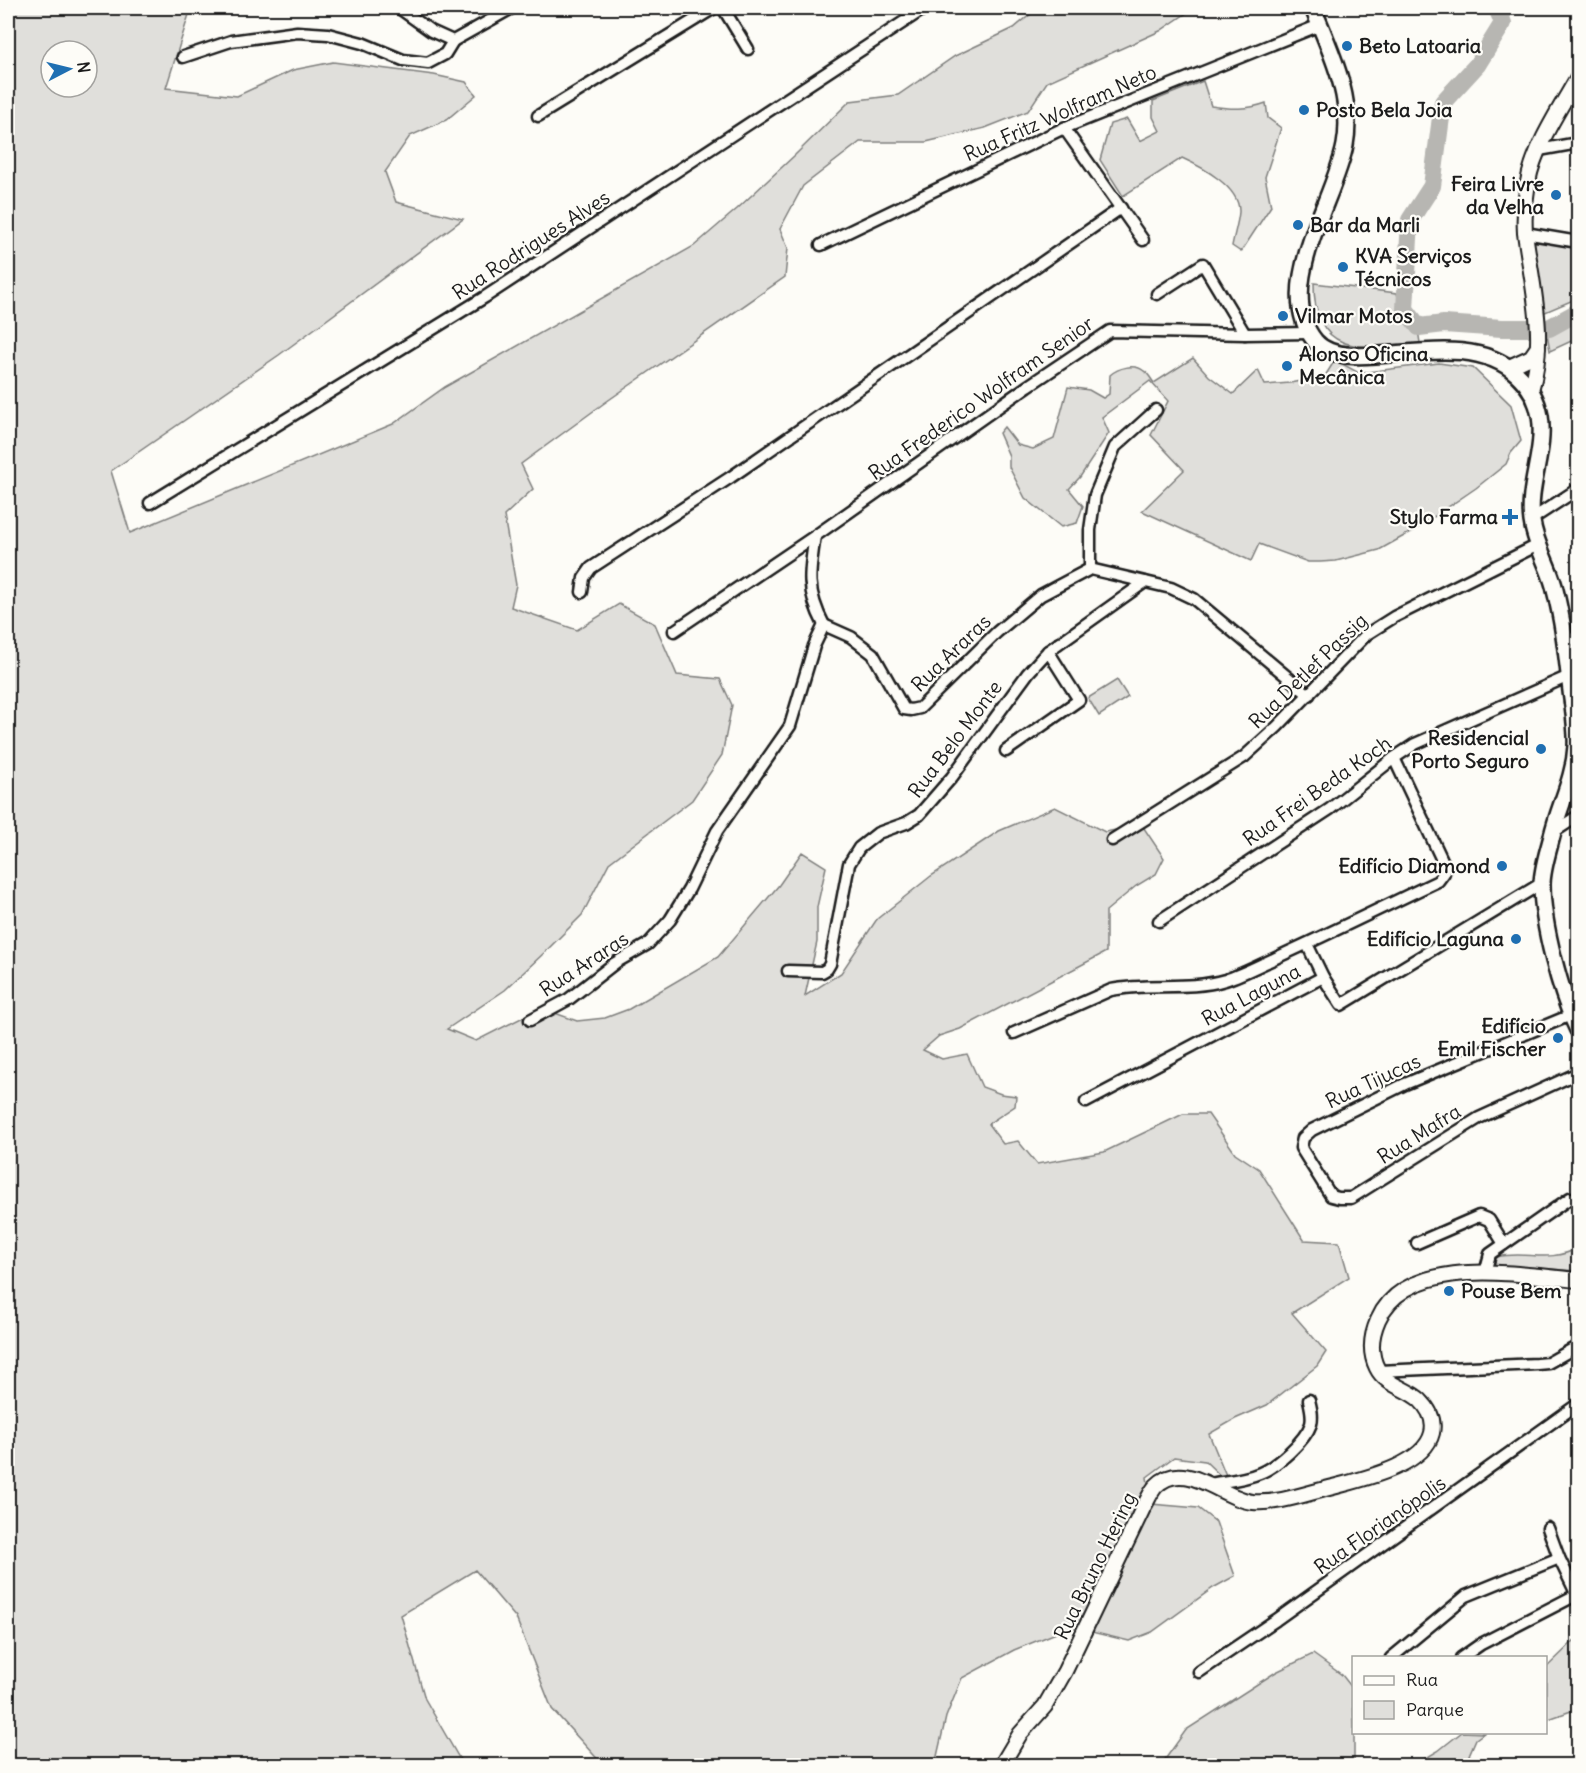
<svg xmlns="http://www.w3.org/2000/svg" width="1586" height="1773" viewBox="0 0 1586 1773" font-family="Delius,sans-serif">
<rect width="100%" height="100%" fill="#fdfcf7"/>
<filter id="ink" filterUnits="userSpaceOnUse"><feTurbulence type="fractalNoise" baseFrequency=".0167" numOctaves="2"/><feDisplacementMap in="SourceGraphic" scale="12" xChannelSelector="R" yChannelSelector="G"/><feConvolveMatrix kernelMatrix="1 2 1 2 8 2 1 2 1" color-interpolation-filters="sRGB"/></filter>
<g filter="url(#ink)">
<g fill="#e0dfdb" stroke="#7e7e7c" stroke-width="1.5" fill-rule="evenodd">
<path d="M8 8H191L166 88 237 96 293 70 333 62 434 75 466 82 476 95 446 120 410 136 385 172 396 202 463 219 279 355 111 471 130 533 393 424 445 387 694 246 737 209 795 155 850 101 898 95 955 56 1014 28 1038 8H1194L1160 31 1047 82 1028 111 985 128 926 142H860L803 186 780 229 788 248 785 277 603 404 521 464 533 489 504 516 516 585 511 607 577 630 619 604 655 624 677 675 720 679 732 705 722 755 692 800 609 863 582 915 544 953 505 990 447 1029 476 1041 541 1008 577 1021 605 1018 629 1009 718 957 779 885 802 852 826 867 817 907V942L805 996 841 973 877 919 931 876 999 831 1055 807 1105 832 1142 825 1164 858 1156 874 1136 886 1106 911V952L960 1029 939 1036 923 1050 942 1059 967 1054 982 1087 1001 1094 1016 1096 1015 1106 988 1124 1003 1144 1018 1141 1037 1164 1104 1152 1183 1114H1208L1235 1153 1259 1169 1304 1240 1339 1242 1349 1277 1292 1313 1326 1352 1317 1366 1267 1405 1235 1419 1209 1434 1230 1485 1205 1461 1174 1457 1147 1477 1151 1504 1198 1508 1216 1522 1235 1576 1213 1588 1152 1632 1129 1641 1071 1627 1014 1650 962 1678 946 1717 935 1765H603L552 1709 516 1618 475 1570 401 1615 425 1699 463 1765 8 1766ZM51 51H87V87H51Z"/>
<path d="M1203 81 1211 106C1231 109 1247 110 1266 103L1268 118 1281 128 1265 177 1271 206 1241 252 1232 246C1234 235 1238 223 1239 212 1240 187 1202 167 1182 158L1123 196 1100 160 1110 124 1127 119 1140 141 1160 131 1153 117V101Z"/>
<polygon points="1532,241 1578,246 1578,298 1543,313"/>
<path d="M1314 283 1397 293C1401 309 1403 322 1418 330L1420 343C1365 349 1313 358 1314 283Z"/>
<polygon points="1578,316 1578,338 1550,351 1547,333"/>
<path d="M1193 358 1209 376 1233 394 1258 370 1265 385 1290 383 1325 376 1335 360 1359 373 1439 363 1473 368 1511 405 1521 441 1511 453 1506 464 1476 488 1413 531 1379 550 1336 561 1320 562H1308L1259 544 1251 561 1142 511 1184 470 1151 435 1168 401 1150 381 1102 417 1109 433 1080 477 1069 489 1083 506 1077 523 1061 527 1025 498 1009 467V456L999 433 1004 427 1018 445 1033 449 1054 439 1068 387 1089 390 1103 398 1109 394 1110 375C1118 368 1134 363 1144 371 1148 373 1151 379 1154 383Z"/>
<polygon points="1117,680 1128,697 1099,716 1088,698"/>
<path d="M1578 1248V1271L1494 1265 1497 1257C1526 1250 1548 1264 1578 1248Z"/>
<polygon points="1578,1637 1578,1705 1571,1711 1546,1720 1546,1668"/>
<polygon points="1313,1654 1342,1675 1353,1689 1354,1732 1356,1733 1354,1737 1354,1765 1161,1765 1186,1730 1276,1672"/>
<polygon points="1462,1732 1484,1733 1476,1739 1469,1755 1482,1765 1414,1765 1438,1751"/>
</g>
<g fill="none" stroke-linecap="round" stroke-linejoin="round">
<polyline stroke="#b7b6b2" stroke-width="18" points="1497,8 1503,23 1477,65 1443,102 1432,186 1410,220 1405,309 1419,327 1444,324 1502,328 1549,328 1578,312"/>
<defs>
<g id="minor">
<polyline points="399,8 431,31 453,41 512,8"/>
<polyline points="723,8 748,49"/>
<polyline points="183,57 231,41 297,32 328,34 362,43 403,60 428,63 445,54 453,41"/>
<polyline points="538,116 714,8"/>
<polyline points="1064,128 1143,240"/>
<polyline points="1539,150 1578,143"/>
<polyline points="1525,233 1578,242"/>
<polyline points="821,245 1064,128 1320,25"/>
<polyline points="1157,294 1203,264 1245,334"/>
<polyline points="150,503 485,297 925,8"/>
<polyline points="1532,519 1578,489"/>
<path d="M815 536C809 573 806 591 824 625"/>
<polyline points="1090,569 1090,530 1095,495 1115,447 1156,410"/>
<polyline points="582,592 584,578 591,568 731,477 1121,208"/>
<polyline points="824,625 851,637 873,654 904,709 911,710 920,708 997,632 1041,595 1090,569 1171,588 1194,599 1309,695"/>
<polyline points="674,631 815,536 1028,386 1110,331 1245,334 1309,333"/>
<polyline points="1564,643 1578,636"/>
<polyline points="1006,751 1079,700 1048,651"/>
<polyline points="1552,833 1578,816"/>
<polyline points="1112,840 1244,757 1277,727 1367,634 1394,617 1538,545"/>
<polyline points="1159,921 1330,809 1394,758 1415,744 1569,676"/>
<polyline points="1307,944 1323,977 1341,1005 1542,883"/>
<polyline points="788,971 822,972 827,969 830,964 849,864 859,848 878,833 906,823 919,815 952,777 1028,673 1048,651 1145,582"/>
<polyline points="1571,1015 1405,1084 1312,1130 1303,1138 1301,1148 1331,1196 1339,1198 1351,1198 1479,1118 1578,1073"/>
<polyline points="530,1020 569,999 615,963 648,944 670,920 689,889 717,831 790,726 814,646 824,625"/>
<path d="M1014 1033 1111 990C1149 982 1187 991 1225 980 1244 974 1262 964 1280 956 1333 932 1385 906 1438 881L1444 873 1443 862 1394 758"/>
<polyline points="1086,1102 1323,977"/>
<polyline points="1417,1243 1479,1216 1489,1220 1504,1244"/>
<polyline points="1485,1273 1490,1254 1570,1198"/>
<polyline points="1378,1371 1537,1364 1548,1363 1578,1346"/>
<path d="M1209 1484C1226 1481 1244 1480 1260 1473 1277 1466 1305 1441 1311 1424 1313 1416 1311 1408 1309 1400"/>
<polyline points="1548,1528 1559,1558"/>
<polyline points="1391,1658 1466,1596 1559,1558 1577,1595"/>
<polyline points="1461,1658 1481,1644 1578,1594"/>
<polyline points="1199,1672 1276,1620 1578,1404"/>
<polyline points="1577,1766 1578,1764"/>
</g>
<g id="tertiary">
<polyline points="1509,367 1531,357 1538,347"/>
<path d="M1531 390C1547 339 1532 285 1525 233 1524 216 1525 199 1528 182 1534 147 1561 107 1578 77"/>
<path d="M1001 1766 1020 1734 1045 1706 1065 1671 1144 1506C1148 1500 1151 1491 1156 1486 1185 1457 1222 1499 1253 1502 1280 1504 1307 1493 1333 1487 1362 1479 1424 1466 1432 1433 1435 1420 1429 1409 1420 1400 1407 1388 1385 1385 1377 1368 1369 1352 1371 1336 1378 1320 1407 1253 1521 1275 1578 1280"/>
</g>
<path id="secondary" d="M1313 8C1330 51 1354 97 1345 145 1335 200 1272 288 1315 341 1349 381 1459 321 1517 374 1529 385 1537 399 1540 416 1546 451 1527 486 1532 521 1535 544 1548 564 1554 586 1563 620 1567 656 1571 691 1573 709 1577 728 1576 746 1574 780 1559 805 1552 836 1548 852 1542 869 1542 885 1542 924 1561 995 1578 1030"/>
</defs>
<use href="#minor" stroke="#1c1c1c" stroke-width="15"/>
<use href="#tertiary" stroke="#1c1c1c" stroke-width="18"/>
<use href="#secondary" stroke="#1c1c1c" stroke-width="20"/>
<use href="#minor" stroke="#fdfcf7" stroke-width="10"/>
<use href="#tertiary" stroke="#fdfcf7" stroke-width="14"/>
<use href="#secondary" stroke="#fdfcf7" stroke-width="15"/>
</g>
</g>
<g fill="#1f6fb2" stroke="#fdfcf7" stroke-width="2">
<circle cx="1347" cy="46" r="6"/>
<circle cx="1304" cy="110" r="6"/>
<circle cx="1556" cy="195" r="6"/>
<circle cx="1298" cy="225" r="6"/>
<circle cx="1343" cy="267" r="6"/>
<circle cx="1283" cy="316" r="6"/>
<circle cx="1287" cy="366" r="6"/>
<path d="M1507 508h6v6h6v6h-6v6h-6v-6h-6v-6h6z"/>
<circle cx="1541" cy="749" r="6"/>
<circle cx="1502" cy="866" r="6"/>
<circle cx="1516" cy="939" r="6"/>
<circle cx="1558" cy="1038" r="6"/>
<circle cx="1449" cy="1291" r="6"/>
</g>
<g text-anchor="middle" stroke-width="4.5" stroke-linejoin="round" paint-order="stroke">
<g font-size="20" font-weight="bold" fill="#1c1c1c" stroke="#fdfcf7" text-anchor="start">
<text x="1359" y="53">Beto Latoaria</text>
<text x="1316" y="117">Posto Bela Joia</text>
<text x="1544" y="191" text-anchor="end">Feira Livre<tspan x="1544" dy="23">da Velha</tspan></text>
<text x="1310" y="232">Bar da Marli</text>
<text x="1355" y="263">KVA Serviços<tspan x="1355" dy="23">Técnicos</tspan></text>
<text x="1295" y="323">Vilmar Motos</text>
<text x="1299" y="361">Alonso Oficina<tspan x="1299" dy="23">Mecânica</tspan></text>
<text x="1498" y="524" text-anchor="end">Stylo Farma</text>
<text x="1529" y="745" text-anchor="end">Residencial<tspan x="1529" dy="23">Porto Seguro</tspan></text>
<text x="1490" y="873" text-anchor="end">Edifício Diamond</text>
<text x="1504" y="946" text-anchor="end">Edifício Laguna</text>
<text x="1546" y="1033" text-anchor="end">Edifício<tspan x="1546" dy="23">Emil Fischer</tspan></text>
<text x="1461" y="1298">Pouse Bem</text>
</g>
<g font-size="20" fill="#1c1c1c" stroke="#fdfcf7">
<text transform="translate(1060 113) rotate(-24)" y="7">Rua Fritz Wolfram Neto</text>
<text transform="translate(531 245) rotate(-33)" y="7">Rua Rodrigues Alves</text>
<text transform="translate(981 398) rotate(-35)" y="7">Rua Frederico Wolfram Senior</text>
<text transform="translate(951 653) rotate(-44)" y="7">Rua Araras</text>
<text transform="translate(1308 671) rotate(-44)" y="7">Rua Detlef Passig</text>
<text transform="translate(955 739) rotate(-53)" y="7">Rua Belo Monte</text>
<text transform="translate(1317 791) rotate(-35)" y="7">Rua Frei Beda Koch</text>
<text transform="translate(584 964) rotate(-33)" y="7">Rua Araras</text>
<text transform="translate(1251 995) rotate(-28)" y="7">Rua Laguna</text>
<text transform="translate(1373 1081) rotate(-25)" y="7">Rua Tijucas</text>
<text transform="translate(1419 1134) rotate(-32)" y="7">Rua Mafra</text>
<text transform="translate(1380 1525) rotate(-35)" y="7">Rua Florianópolis</text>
<text transform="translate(1095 1566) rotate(-64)" y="7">Rua Bruno Hering</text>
</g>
</g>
<rect width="1586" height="1773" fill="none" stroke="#fdfcf7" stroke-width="30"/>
<rect x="15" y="15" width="1556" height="1743" fill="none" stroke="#1c1c1c" stroke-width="2" filter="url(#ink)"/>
<rect x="1352" y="1656" width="195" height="78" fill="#fdfcf7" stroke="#a3a29f" stroke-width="1.5"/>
<rect x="1364" y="1676" width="30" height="9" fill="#fdfcf7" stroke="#a3a29f" stroke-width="1.5"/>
<text x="1406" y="1686" font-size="18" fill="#1c1c1c">Rua</text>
<rect x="1364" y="1701" width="30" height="18" fill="#e0dfdb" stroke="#a3a29f" stroke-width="1.5"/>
<text x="1406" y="1716" font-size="18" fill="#1c1c1c">Parque</text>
<g transform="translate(69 69) rotate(83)"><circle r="28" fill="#fdfcf7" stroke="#a3a29f" stroke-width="1.5"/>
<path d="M0-4.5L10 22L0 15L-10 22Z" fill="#1f6fb2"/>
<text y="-9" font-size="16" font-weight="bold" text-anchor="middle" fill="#1c1c1c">N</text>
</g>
</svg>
